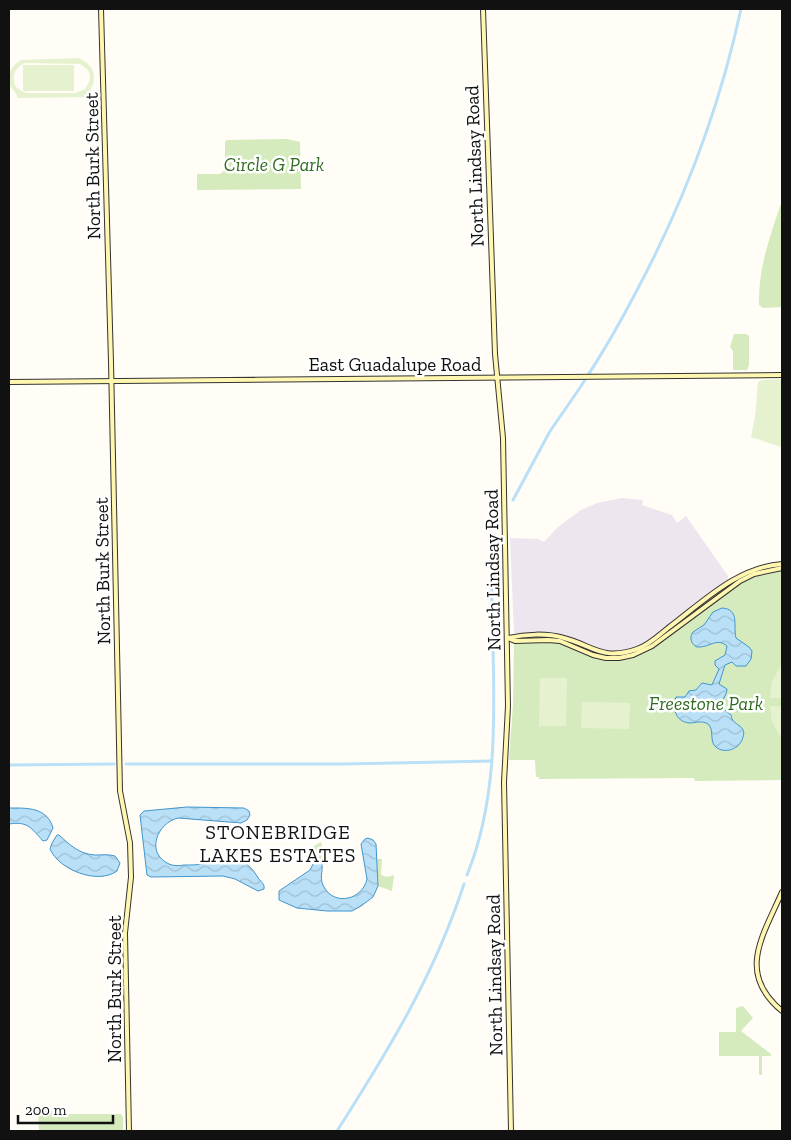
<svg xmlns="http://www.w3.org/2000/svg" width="791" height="1140" viewBox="0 0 791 1140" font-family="'Zilla Slab',serif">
<defs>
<pattern id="water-waves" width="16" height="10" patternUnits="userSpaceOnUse" patternTransform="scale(1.25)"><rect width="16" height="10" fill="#b9e0f7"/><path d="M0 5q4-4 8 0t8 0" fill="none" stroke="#9ebfd3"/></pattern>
</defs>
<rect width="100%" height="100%" fill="#fffdf5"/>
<polygon fill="#eee6ef" points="622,498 643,500 642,505 672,515 677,523 686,516 728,576 728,580 648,641 641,646 625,651 605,652 595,649 576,640 514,633 510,538 538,539 544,542 558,527 581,510 597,503"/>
<g fill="#d5ebbd">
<polygon points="287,139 300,142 301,189 197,190 197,174 220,174 225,170 225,142 227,140"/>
<path d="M782 201V307L763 308 759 305C758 269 770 235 782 201Z"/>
<polygon points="734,334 746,334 749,336 749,365 747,370 733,370 733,351 730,347"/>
<path d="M782 570V780L695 781 694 778 539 779V777H536L535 760H509L513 704 514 645 515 643C529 642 544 640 558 642 569 645 579 651 590 655 604 660 621 661 635 656 649 652 659 642 671 634 704 609 738 573 782 570Z"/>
<polygon points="321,842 323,851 321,861 318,859 311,863 304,852"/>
<polygon points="377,859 382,859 381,875 387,877 394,875 392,891 378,886"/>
<polygon points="743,1006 753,1018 741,1031 771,1054 771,1056 762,1056 762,1075 759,1075 759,1056 719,1056 719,1032 736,1032 736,1008"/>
<polygon points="38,1107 60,1114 121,1114 123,1117 123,1131 39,1131"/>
</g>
<g fill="#e6f2cf" fill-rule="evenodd">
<path d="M78 58C95 64 99 80 88 93H97V97L17 98C17 92 14 92 11 87 5 76 11 66 21 60ZM25 63 80 64 88 70 90 75 89 82 85 89 76 93H28L23 92 16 87C11 77 14 68 25 63Z"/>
<rect x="23" y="65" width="51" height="26"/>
<polygon points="782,379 782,447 781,447 751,437 755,417 758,382 762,380"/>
<polygon points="782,664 782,698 770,698 772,681"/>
<polygon points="540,678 567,678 566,726 539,726"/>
<polygon points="582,702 630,703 629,729 581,728"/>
<polygon points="770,706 782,706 782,739 772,722"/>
</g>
<g fill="url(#water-waves)" stroke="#3f96cf">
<path d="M722 608C740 609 733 626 736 638L749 647 752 651 751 659 746 666H736L732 662 725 665 719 684 727 689C727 696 720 700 723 707 725 712 728 712 731 715 732 716 731 717 732 719 737 727 748 726 742 740 738 750 722 755 714 745 710 739 714 729 708 724 702 720 695 723 689 723 675 721 672 708 676 697H685L689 691 696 690 702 683 712 685 719 669 715 665V661L725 655 727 646C717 637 709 648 697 647 691 644 689 638 693 632L704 625 713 612Z"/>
<path d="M187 807 244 808 249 811 250 815 247 820 241 823 178 818C157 823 145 853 169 864 173 866 179 866 184 865 190 865 197 865 203 864 227 861 242 852 257 876 260 882 265 883 264 889L258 891 235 879 223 876 151 877 147 875 140 815 144 811Z"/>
<path d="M9 808C27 808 47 807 53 828L47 840 43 841C31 828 28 821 9 824Z"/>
<path d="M57 835H59C70 845 79 854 95 855 102 855 108 854 115 856L120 863 117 871C98 885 59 870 50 849L52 843Z"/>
<path d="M368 838 373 840 376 844 378 886 373 897 361 906 352 911H327L297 908 279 900V891L310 870 313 864 317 862 322 864C323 872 319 879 324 887 335 907 363 899 367 879L361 844 365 839Z"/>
</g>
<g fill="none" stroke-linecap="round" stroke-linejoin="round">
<g stroke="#b9e0f7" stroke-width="3">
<path d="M513 500C525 478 537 455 549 433 560 416 572 400 583 383 602 354 620 323 636 292 683 204 720 106 741 9"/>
<polyline points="126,764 344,764 492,761"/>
<polyline points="9,765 114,764"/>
<path d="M467 875C496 804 495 725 493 649 493 615 489 580 495 546"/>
<path d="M337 1131C388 1051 434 976 464 884"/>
</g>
<defs>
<g id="secondary">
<polyline points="101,9 111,362 120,791 130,843 131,877 125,933 129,1131"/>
<polyline points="483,9 495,354 503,438 508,706 504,782 511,1131"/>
<polyline points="9,382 782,375"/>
<polyline points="508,638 515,641 548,640 560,641 593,655 606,658 619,658 633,655 652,646 740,581 754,574 782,568"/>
<path d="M508 638C525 634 547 633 564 638 594 646 602 661 637 649 649 645 658 636 668 628 703 602 737 567 782 564"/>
<path d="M782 892C763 936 736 973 782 1011"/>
</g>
</defs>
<use href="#secondary" stroke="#333" stroke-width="6"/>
<use href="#secondary" stroke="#fff6b0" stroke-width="4"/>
</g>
<g text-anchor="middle" stroke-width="5" stroke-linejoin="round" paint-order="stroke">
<g font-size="19" font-style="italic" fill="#2f6b1f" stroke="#fff">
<text x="274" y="171">Circle G Park</text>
<text x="706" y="710">Freestone Park</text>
</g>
<g font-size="19" fill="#111" stroke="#fff">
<text transform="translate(92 166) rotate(-91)" y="7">North Burk Street</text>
<text transform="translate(474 166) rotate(-92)" y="7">North Lindsay Road</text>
<text x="395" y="371">East Guadalupe Road</text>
<text transform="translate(492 570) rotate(-91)" y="7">North Lindsay Road</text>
<text transform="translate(102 571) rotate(-91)" y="7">North Burk Street</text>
<text transform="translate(494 975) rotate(-91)" y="7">North Lindsay Road</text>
<text transform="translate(114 989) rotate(-90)" y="7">North Burk Street</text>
</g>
<g font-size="20" letter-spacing="1" fill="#111" stroke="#fff">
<text x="278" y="839">STONEBRIDGE<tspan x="278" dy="23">LAKES ESTATES</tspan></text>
</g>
</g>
<rect width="791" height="1140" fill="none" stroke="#111111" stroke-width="20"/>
<path d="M18 1115v8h95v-8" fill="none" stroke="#111111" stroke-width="2.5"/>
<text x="25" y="1115" font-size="15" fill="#111111" stroke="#ffffff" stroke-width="4" paint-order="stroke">200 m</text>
</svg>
